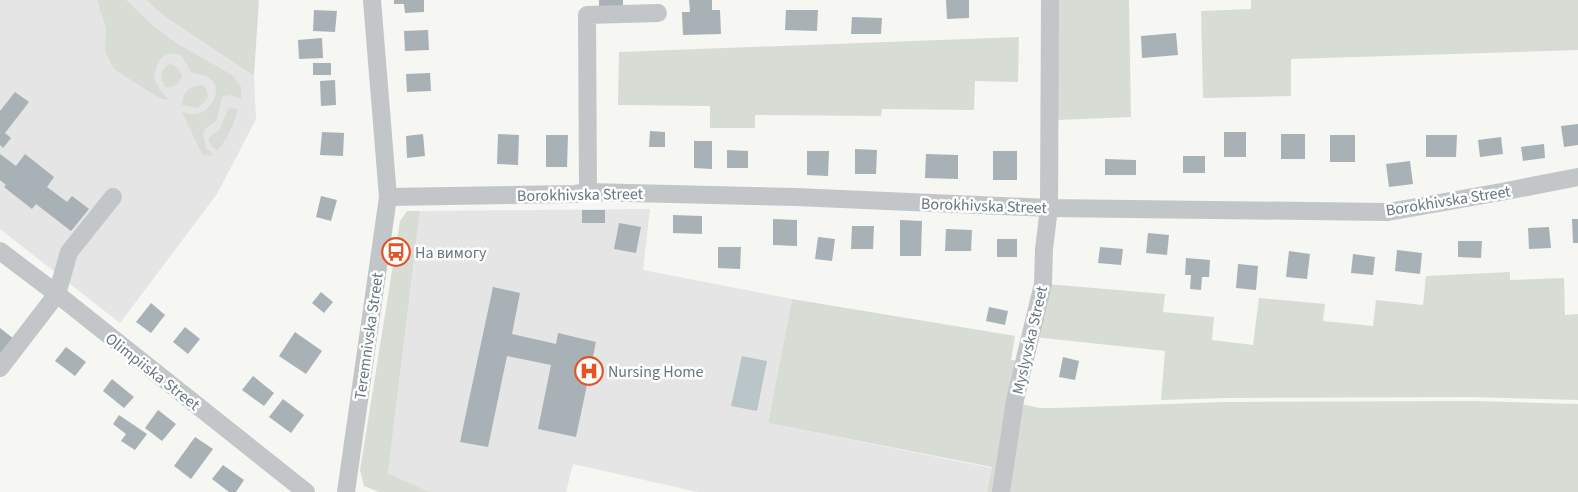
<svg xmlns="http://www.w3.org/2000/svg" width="1578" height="492" viewBox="0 0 1578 492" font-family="'Source Sans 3',sans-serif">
<rect width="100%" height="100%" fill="#f6f6f3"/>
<g fill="#e4e5e4">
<polygon points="0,0 146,0 164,16 254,76 256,119 217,194 120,323 0,229"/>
<polygon points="650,209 643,270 792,299 768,423 992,468 987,492 698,492 573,464 566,492 429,492 388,473 420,211"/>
</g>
<g fill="#d7ddd4">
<path d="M97 0H126L152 25 176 43 232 75 241 87V99L230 95 222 97 220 104 217 120 207 127 203 133 206 148 213 154 211 156 202 154 182 112C186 113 192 115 197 114 214 110 225 84 206 76 202 74 195 74 191 73L188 66 181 55C161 50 157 62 154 78L160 90 169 100 159 98 114 69 105 51 106 28Z"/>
<polygon points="146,0 259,0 254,76 164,16"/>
<polygon points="1058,0 1129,0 1131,117 1057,120"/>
<polygon points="1251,0 1578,0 1578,50 1291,59 1291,96 1203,98 1201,11 1251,9"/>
<polygon points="1019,37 1018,82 975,81 974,110 882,109 881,116 755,115 755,128 710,128 710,106 618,105 619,52"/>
<polygon points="171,64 178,68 182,76 179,82 173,87 165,87 161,79 162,71 167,65"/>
<path d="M200 85 205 86 208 95 206 101 197 108 182 105C183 92 187 88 200 85Z"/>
<path d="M229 108 238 109C235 123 227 139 218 150 212 148 210 145 208 139L219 130Z"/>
<polygon points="407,211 420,211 388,473 429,492 379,492 364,486 360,470 400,221"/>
<polygon points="1510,272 1510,280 1564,278 1565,315 1578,314 1578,400 1472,397 1225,398 1161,400 1165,351 1034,337 1047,284 1165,294 1163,312 1214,317 1212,340 1253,345 1259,298 1325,304 1323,321 1373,326 1376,300 1423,305 1426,276"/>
<polygon points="792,299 1015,336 1011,360 1019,361 996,492 987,492 992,467 768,423"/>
<polygon points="1472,401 1578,404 1578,492 1005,492 1021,404 1040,408 1056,408 1225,402"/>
</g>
<polygon fill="#b9c5c9" points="742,356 767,361 757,411 731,406"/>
<g fill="#a8b1b6">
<polygon points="394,0 424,0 424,12 405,13 404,4 394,4"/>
<rect x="599" y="0" width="24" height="11"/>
<polygon points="689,0 712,0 712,10 720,10 721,34 683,35 682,12 690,12"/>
<polygon points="946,0 969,0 969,18 947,19"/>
<polygon points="314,10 337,11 335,32 313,31"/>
<polygon points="786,10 818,10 817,31 785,30"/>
<polygon points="852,17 882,18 881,34 851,34"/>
<polygon points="428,30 429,50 405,51 404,31"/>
<polygon points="1176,33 1178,55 1142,58 1141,36"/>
<polygon points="322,38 323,58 299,59 298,40"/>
<rect x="313" y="63" width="18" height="12"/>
<polygon points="430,73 431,91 407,92 406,74"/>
<polygon points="335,80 336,105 321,106 320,81"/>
<polygon points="15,92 29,102 5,133 11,138 3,148 0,145 0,111"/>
<polygon points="1578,124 1578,145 1564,147 1561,126"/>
<polygon points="650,131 665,132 665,147 649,147"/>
<polygon points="322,132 344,133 343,156 320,155"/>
<rect x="1224" y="132" width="22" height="25"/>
<polygon points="423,134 425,156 407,158 406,136"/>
<polygon points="498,134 519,135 518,165 497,164"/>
<rect x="1281" y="134" width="24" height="25"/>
<polygon points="546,135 568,135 567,167 546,167"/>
<rect x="1330" y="135" width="25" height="27"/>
<polygon points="1426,135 1457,135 1456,157 1426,157"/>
<polygon points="1501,137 1503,154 1480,157 1478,140"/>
<polygon points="694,141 712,141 712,169 694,168"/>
<polygon points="1544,144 1545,158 1523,161 1521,147"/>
<polygon points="855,149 877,150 876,174 855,174"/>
<polygon points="727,150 748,151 748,168 727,168"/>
<polygon points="807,151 829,151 828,176 807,175"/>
<rect x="993" y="151" width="24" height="29"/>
<polygon points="0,154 16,166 25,154 54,177 47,187 67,202 72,196 89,209 71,231 36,204 32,209 4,187 6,185 0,180"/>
<polygon points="926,154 958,155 958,179 925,178"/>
<rect x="1183" y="156" width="22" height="17"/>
<polygon points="1105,159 1136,160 1136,175 1105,175"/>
<polygon points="1410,161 1413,184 1389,187 1386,164"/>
<polygon points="321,196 337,200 331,221 316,217"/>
<rect x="582" y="210" width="23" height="13"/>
<polygon points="673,215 702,216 702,234 673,233"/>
<polygon points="773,219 797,220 797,246 773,245"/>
<polygon points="1572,219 1578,219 1578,243 1573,243"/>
<polygon points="900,220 922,221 921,256 900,256"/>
<polygon points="619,223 641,227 636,253 614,249"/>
<polygon points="852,226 874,226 873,249 851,249"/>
<polygon points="1549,227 1551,248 1529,249 1528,228"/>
<polygon points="946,229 972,230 971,251 945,251"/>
<polygon points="1148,233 1169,235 1167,255 1146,253"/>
<polygon points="818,237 835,239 832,261 815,259"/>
<rect x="997" y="239" width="20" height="18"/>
<polygon points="1458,241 1482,241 1481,258 1458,257"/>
<polygon points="718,247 741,247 740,269 718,268"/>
<polygon points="1100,247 1123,249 1121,265 1098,263"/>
<polygon points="1397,250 1422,253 1420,274 1395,271"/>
<polygon points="1289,251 1310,254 1307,279 1286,277"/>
<polygon points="1353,254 1375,257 1373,275 1351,273"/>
<polygon points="1186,258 1210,260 1209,277 1202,277 1201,290 1190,289 1191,275 1185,275"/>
<polygon points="1238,264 1258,266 1256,290 1236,288"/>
<polygon points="493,287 520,293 512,334 556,344 558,333 596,342 576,437 538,429 551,365 507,356 488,447 460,442"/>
<polygon points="321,292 333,302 324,313 312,303"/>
<polygon points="151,303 165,315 151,333 136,322"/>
<polygon points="989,307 1008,311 1005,325 986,321"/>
<polygon points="185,327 200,339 188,354 173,342"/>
<polygon points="0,328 14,339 0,357"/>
<polygon points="295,332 322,351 306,374 279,356"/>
<polygon points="66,347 86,362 75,376 55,361"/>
<polygon points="1063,357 1079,361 1075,380 1059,377"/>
<polygon points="253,376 274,393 264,406 242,390"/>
<polygon points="112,379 134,397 124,408 103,391"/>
<polygon points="283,399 304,415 291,433 269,417"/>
<polygon points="158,410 176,424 162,441 145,428"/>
<polygon points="119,415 147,434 135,450 121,441 126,434 113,424"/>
<polygon points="195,437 213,449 191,479 174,466"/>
<polygon points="223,465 244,480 236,492 229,492 212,479"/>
</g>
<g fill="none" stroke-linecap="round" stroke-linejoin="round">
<g stroke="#c2c6c9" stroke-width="18">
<polyline points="588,192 587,15 658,13"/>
<polyline points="388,197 575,194 588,192 796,197 1049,208 1388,212 1501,192 1578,177"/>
<polyline points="0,251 57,294 306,492"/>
<polyline points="0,368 57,294 69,252 113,197"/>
<polyline points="346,492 388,197 372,0"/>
<polyline points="1001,492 1015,400 1043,284 1044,249 1049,208 1050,0"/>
</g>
</g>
<defs>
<symbol id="bus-ring" viewBox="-11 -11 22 22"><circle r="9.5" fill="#fff" stroke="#e55324" stroke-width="1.5"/><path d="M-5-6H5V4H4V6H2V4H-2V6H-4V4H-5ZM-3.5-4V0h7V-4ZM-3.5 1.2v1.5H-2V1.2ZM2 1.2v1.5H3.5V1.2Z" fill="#e55324"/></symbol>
<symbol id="hospital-ring" viewBox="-11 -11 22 22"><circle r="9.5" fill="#fff" stroke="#e55324" stroke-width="1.5"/><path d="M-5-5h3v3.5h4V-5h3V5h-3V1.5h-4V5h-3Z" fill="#e55324"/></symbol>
</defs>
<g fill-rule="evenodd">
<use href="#bus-ring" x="380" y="236" width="32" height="32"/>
<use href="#hospital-ring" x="573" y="355" width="32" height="32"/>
</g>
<g text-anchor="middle" stroke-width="5" stroke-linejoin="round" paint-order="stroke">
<g font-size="16" fill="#657684" stroke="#fff">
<text transform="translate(580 194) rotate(-1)" y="6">Borokhivska Street</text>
<text transform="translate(1448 200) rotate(-9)" y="6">Borokhivska Street</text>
<text transform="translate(984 205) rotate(2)" y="6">Borokhivska Street</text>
<text transform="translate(368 336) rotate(-82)" y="6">Teremnivska Street</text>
<text transform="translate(1029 340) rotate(-77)" y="6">Myslyvska Street</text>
<text transform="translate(153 371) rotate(38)" y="6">Olimpiiska Street</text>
</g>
<g font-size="16" fill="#657684" stroke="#fff" text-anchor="start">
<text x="415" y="258">На вимогу</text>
<text x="608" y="377">Nursing Home</text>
</g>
</g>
</svg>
